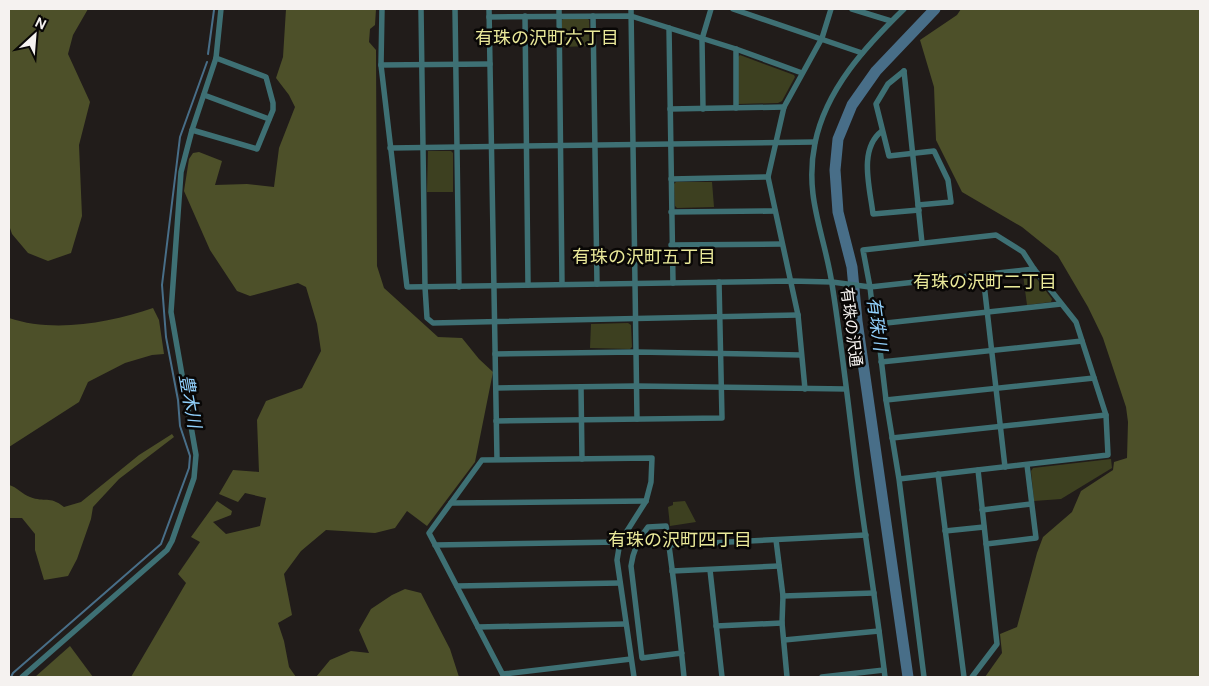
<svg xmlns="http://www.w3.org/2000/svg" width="1209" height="686" viewBox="0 0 1209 686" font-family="'DM Sans','Noto Sans JP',sans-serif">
<rect width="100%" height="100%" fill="#211c1a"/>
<g fill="#3d4020">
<polygon points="587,18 589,20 590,46 562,47 562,20 563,19"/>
<polygon points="740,55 794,75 795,77 782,101 778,103 738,104 738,57"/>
<polygon points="428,151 451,151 453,153 453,192 427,192"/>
<polygon points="676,182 712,182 714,207 677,208 675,206 674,184"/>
<polygon points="1033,274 1052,299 1051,302 1027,305 1023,275"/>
<polygon points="628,323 631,325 632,347 630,349 590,348 591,324"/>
<polygon points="1111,459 1112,468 1061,499 1034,501 1031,471 1033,468"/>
<polygon points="685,501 696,522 670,526 668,507 673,505 673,502"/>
</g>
<g fill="#4d5029">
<polygon points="9,9 88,9 73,35 68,54 90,102 79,145 82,216 71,253 48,261 28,253 12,234 9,225"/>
<polygon points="286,9 376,9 375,25 370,29 369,42 376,50 377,266 384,288 438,337 462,338 479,359 493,372 475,462 427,526 407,511 395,528 375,533 326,530 301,551 284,574 292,615 278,623 284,641 289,667 296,677 131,677 186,583 178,574 200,542 191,537 217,501 232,511 231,515 213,522 226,534 260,526 266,498 245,493 238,502 219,494 233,470 259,472 257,420 266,401 302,388 321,351 317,324 306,287 298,283 250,296 237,291 210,250 184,191 189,159 193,153 199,152 222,161 215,185 247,184 274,187 279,148 295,107 289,95 276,78 283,57"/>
<polygon points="961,9 1200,9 1200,677 985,677 1002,653 1000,634 1017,627 1037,553 1043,537 1072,512 1081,491 1113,470 1114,462 1127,458 1128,422 1126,407 1103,338 1088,307 1058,256 1022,227 962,192 936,140 934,87 920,40 957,15"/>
<path d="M153 308 159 320 164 354 152 355 125 363 88 382 79 402 9 447V318C53 333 110 323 153 308Z"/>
<path d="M172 434 174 437 119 479 93 507 91 519 77 559 68 576 44 580 35 550V534L22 518H9V485C17 487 22 494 30 497 45 503 49 495 64 507L81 502 139 455Z"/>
<polygon points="405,589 421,593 450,649 459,677 316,677 330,660 351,651 369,653 359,630 371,609 392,595"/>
<polygon points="70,646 93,677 35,677"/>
</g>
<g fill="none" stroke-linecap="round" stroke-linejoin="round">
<g stroke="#486e88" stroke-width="2">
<polyline points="208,54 214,10"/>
<polyline points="11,677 13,673 161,544 189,468 190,456 180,426 178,400 166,337 162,285 180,137 207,62"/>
</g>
<polyline stroke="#486e88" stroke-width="11" points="908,677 857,321 852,267 838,212 835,170 838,139 852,105 876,71 935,9"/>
<g stroke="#3e7074" stroke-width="5.5">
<polyline points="382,9 381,65 407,287 791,281 832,282 870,287 1034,269"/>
<polyline points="421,9 425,287 427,318 433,323 798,315"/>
<polyline points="455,9 459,287"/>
<polyline points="489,9 497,459"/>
<polyline points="559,9 562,284"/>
<polyline points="631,9 637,419"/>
<polyline points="733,9 862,53"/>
<polyline points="852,9 891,21"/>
<polyline points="525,16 528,285"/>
<polyline points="593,16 597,284"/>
<polyline points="489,17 631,16 736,49 802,73"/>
<polyline points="669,28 673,283"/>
<polyline points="736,49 736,108"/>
<polyline points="381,65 490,64"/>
<polyline points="904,71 888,84 876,104 889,156 934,151 948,180 951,202 918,205"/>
<polyline points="904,71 922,243"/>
<polyline points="204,95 269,119"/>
<polyline points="670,109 784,107"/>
<polyline points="703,109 702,39 711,9"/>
<polyline points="192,130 257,149 273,110 273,103 266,77 216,58"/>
<path d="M882 131C858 149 870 188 873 214L919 210"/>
<polyline points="390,148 815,142"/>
<polyline points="671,179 768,177"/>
<polyline points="671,212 775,211"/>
<polyline points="671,245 782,244"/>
<polyline points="983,275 1005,467"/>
<polyline points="877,324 1061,304"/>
<polyline points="495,354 636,352 801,355"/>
<polyline points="881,362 1082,341"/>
<polyline points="581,387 582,459"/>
<polyline points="496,388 636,386 846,389"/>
<polyline points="805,389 798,315 768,177 784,107 822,38 831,9"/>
<polyline points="886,400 1094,378"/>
<polyline points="496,421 722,418 719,282"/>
<polyline points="892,438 1106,415"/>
<polyline points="938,474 964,677"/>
<polyline points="899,479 1108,455 1106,415 1076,322 1034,269 1023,252 996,235 863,250 870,287 872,305 877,324 886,400 899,479 924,677"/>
<polyline points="451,503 646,501"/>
<polyline points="982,510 1031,504"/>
<polyline points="945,531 984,527"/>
<polyline points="776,540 783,596 782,623 787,677"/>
<polyline points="986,544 1036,538 1027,465"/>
<polyline points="435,545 620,542"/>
<polyline points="669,545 866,535"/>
<polyline points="710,570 722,677"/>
<polyline points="672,571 779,566"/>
<polyline points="457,586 620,583"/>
<polyline points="783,596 874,593"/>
<polyline points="716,626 782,623"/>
<polyline points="478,627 625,624"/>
<polyline points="784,640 879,631"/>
<path d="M682 653 642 658 631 566C633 551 638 539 648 527L666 526C674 576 679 627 684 677"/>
<polyline points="503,674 631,659"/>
<polyline points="22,677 167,550 172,541 194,478 196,455 171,312 181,172 192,130 216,58 221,9"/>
<polyline points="504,677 429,533 482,460 652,458 651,482 646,501 620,542 617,560 634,677"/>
<polyline points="822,677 884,670"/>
<path d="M885 677C877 610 866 542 857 475 849 411 842 347 832 284 824 232 804 197 815 143 826 89 866 46 904 9"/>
<polyline points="972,677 997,644 978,470"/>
</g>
</g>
<g text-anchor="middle" stroke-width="5" stroke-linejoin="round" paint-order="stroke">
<g font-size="16" fill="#f5f2f0" stroke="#090706">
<text transform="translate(852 327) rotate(83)" y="6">有珠の沢通</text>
</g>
<g font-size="18" fill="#eae999" stroke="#090706">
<text x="547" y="44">有珠の沢町六丁目</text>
<text x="644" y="263">有珠の沢町五丁目</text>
<text x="985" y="288">有珠の沢町二丁目</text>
<text x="680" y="546">有珠の沢町四丁目</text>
</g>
<g font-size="18" font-style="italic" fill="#92d1fd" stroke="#090706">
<text transform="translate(877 324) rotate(82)" y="6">有珠川</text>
<text transform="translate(190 401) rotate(80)" y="6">豊木川</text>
</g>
</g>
<rect width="1209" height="686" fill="none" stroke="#f5f2f0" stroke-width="20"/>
<g transform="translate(35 35) rotate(26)" stroke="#090706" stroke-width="4" paint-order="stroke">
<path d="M0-4L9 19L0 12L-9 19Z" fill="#f5f2f0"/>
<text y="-8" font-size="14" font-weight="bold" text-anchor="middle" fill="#f5f2f0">N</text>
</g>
</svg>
